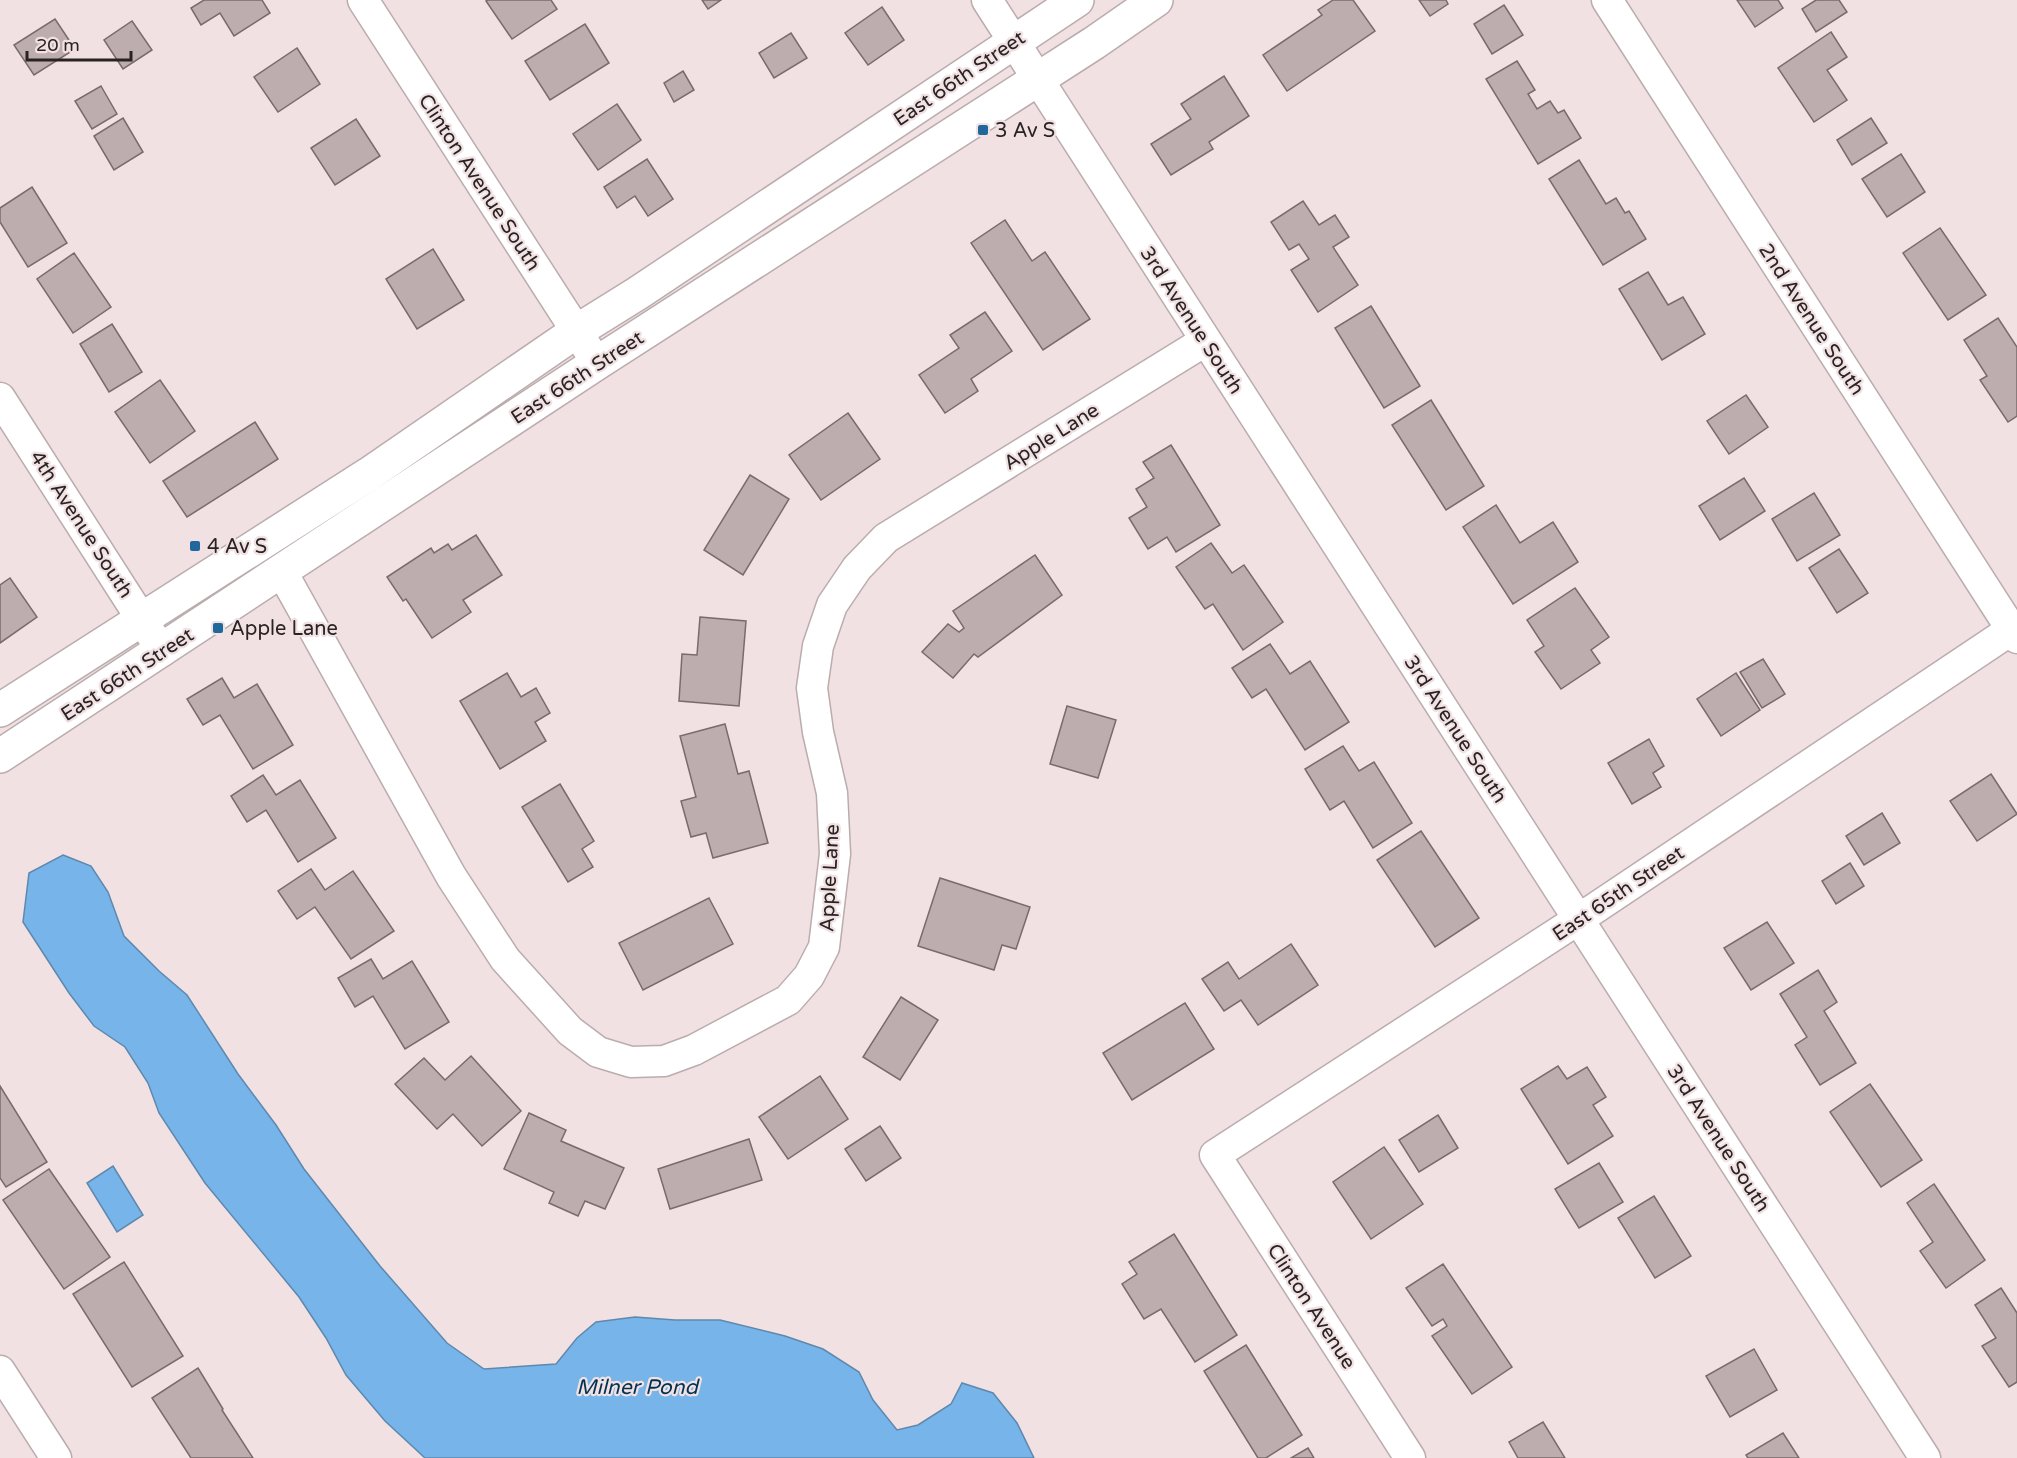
<svg xmlns="http://www.w3.org/2000/svg" width="2017" height="1458" viewBox="0 0 2017 1458" font-family="'Varela Round',sans-serif">
<rect width="100%" height="100%" fill="#f1e1e2"/>
<g fill="#76b4e9" stroke="#5f88ae" stroke-width="1.5">
<polygon points="63,855 91,866 108,892 124,936 159,971 187,995 238,1074 276,1125 304,1169 380,1266 447,1343 484,1369 556,1364 577,1338 596,1322 635,1317 675,1320 720,1320 785,1336 823,1349 859,1372 873,1400 897,1430 918,1425 951,1404 962,1383 993,1393 1017,1423 1034,1458 425,1458 385,1421 346,1375 326,1338 299,1297 205,1183 159,1113 148,1083 125,1047 94,1026 69,993 23,922 29,873"/>
<polygon points="113,1166 143,1215 117,1232 87,1183"/>
</g>
<g fill="#bdadae" stroke="#796b6c" stroke-width="1.5">
<polygon points="204,0 262,0 270,13 234,36 220,13 201,25 191,8"/>
<polygon points="488,0 551,0 557,9 512,39 486,1"/>
<polygon points="702,0 721,0 708,9"/>
<polygon points="1333,0 1353,0 1375,31 1287,91 1263,55 1322,15 1318,10"/>
<polygon points="1419,0 1446,0 1448,4 1430,16"/>
<polygon points="1737,0 1778,0 1783,8 1755,27"/>
<polygon points="1816,0 1839,0 1847,12 1816,32 1802,9"/>
<polygon points="1504,5 1523,35 1492,54 1474,24"/>
<polygon points="882,7 904,40 868,65 845,33"/>
<polygon points="55,19 75,49 34,75 14,45"/>
<polygon points="132,21 152,50 123,69 104,40"/>
<polygon points="585,24 609,63 550,100 525,61"/>
<polygon points="1831,32 1847,57 1827,70 1847,100 1814,122 1778,68"/>
<polygon points="791,33 807,58 774,78 759,53"/>
<polygon points="297,48 320,84 278,112 254,77"/>
<polygon points="1517,61 1535,90 1528,94 1537,109 1550,101 1558,113 1564,110 1581,138 1538,164 1486,79"/>
<polygon points="683,71 694,90 674,102 664,83"/>
<polygon points="1224,76 1249,116 1209,142 1213,149 1171,175 1151,144 1191,119 1181,104"/>
<polygon points="101,86 117,114 92,129 75,101"/>
<polygon points="617,104 641,140 598,170 573,134"/>
<polygon points="123,118 143,152 114,170 94,136"/>
<polygon points="1871,118 1887,143 1852,165 1837,140"/>
<polygon points="356,119 380,156 335,185 311,148"/>
<polygon points="1901,154 1925,192 1887,217 1862,179"/>
<polygon points="647,159 673,199 648,216 635,196 617,208 604,187"/>
<polygon points="1579,160 1606,204 1616,198 1625,213 1629,211 1646,239 1603,265 1549,179"/>
<polygon points="32,187 67,243 28,267 0,222 0,208"/>
<polygon points="1303,201 1319,225 1335,215 1349,237 1333,247 1358,285 1318,312 1291,270 1309,259 1299,244 1289,250 1271,222"/>
<polygon points="1005,220 1032,261 1045,252 1090,319 1043,350 971,243"/>
<polygon points="1940,228 1986,295 1948,320 1903,253"/>
<polygon points="433,249 464,300 417,329 386,279"/>
<polygon points="74,253 111,307 73,333 37,279"/>
<polygon points="1648,272 1668,305 1683,297 1705,334 1662,360 1619,289"/>
<polygon points="1371,306 1420,386 1384,408 1335,328"/>
<polygon points="985,312 1012,351 971,379 978,391 945,413 919,375 959,348 950,335"/>
<polygon points="1998,318 2017,347 2017,416 2008,422 1980,380 1987,376 1964,340"/>
<polygon points="112,324 142,372 109,392 80,344"/>
<polygon points="160,380 195,431 150,463 115,412"/>
<polygon points="1746,395 1768,427 1729,454 1707,421"/>
<polygon points="1431,400 1484,486 1446,510 1392,425"/>
<polygon points="848,413 880,459 821,500 789,455"/>
<polygon points="255,422 278,459 187,517 163,481"/>
<polygon points="1171,445 1220,525 1176,552 1167,537 1148,549 1129,518 1147,507 1136,489 1154,478 1143,462"/>
<polygon points="750,475 789,499 743,575 704,550"/>
<polygon points="1744,478 1765,511 1720,540 1699,506"/>
<polygon points="1814,493 1840,535 1797,561 1772,519"/>
<polygon points="1496,505 1520,543 1553,522 1578,562 1513,604 1463,527"/>
<polygon points="476,535 502,575 463,600 471,612 432,638 406,599 403,601 387,577 431,548 434,553 448,544 452,550"/>
<polygon points="1211,543 1232,573 1244,565 1283,622 1243,650 1213,604 1205,609 1176,567"/>
<polygon points="1839,549 1868,593 1837,613 1809,568"/>
<polygon points="1035,555 1062,595 978,657 974,654 953,678 922,652 948,624 959,632 964,628 953,611"/>
<polygon points="10,578 37,617 0,643 0,585"/>
<polygon points="1575,588 1609,637 1591,650 1600,663 1561,689 1535,652 1544,646 1527,620"/>
<polygon points="700,617 746,621 739,706 679,701 682,654 697,655"/>
<polygon points="1270,644 1290,674 1310,661 1349,722 1305,750 1266,689 1252,698 1232,668"/>
<polygon points="1763,659 1785,694 1762,708 1740,672"/>
<polygon points="507,673 521,697 536,688 550,713 535,722 546,741 500,769 460,701"/>
<polygon points="1736,673 1760,710 1721,736 1697,699"/>
<polygon points="222,678 234,698 257,684 293,745 253,769 220,715 203,725 187,699"/>
<polygon points="1067,706 1116,720 1098,778 1050,764"/>
<polygon points="725,724 738,774 749,771 768,843 713,858 706,833 691,837 681,801 696,797 680,736"/>
<polygon points="1649,739 1664,766 1653,773 1661,787 1632,804 1608,763"/>
<polygon points="1343,746 1359,771 1374,762 1412,823 1373,848 1344,801 1330,810 1305,769"/>
<polygon points="1991,774 2017,814 1977,841 1950,801"/>
<polygon points="263,775 276,795 300,780 336,838 298,862 266,810 247,822 231,796"/>
<polygon points="560,784 594,841 582,849 593,867 568,882 522,807"/>
<polygon points="1882,813 1900,843 1864,865 1846,836"/>
<polygon points="1421,831 1479,918 1435,947 1377,860"/>
<polygon points="1850,863 1864,886 1836,904 1822,881"/>
<polygon points="311,869 325,890 353,871 394,931 351,959 315,907 297,919 278,891"/>
<polygon points="940,878 1030,907 1016,949 1002,945 994,970 918,946"/>
<polygon points="709,898 733,944 643,990 619,943"/>
<polygon points="1767,922 1794,963 1751,990 1724,948"/>
<polygon points="1291,944 1318,985 1258,1025 1241,1000 1224,1011 1202,979 1228,962 1239,979"/>
<polygon points="371,959 383,979 412,961 449,1022 405,1049 373,996 355,1007 338,978"/>
<polygon points="1818,970 1837,1002 1824,1011 1856,1063 1820,1085 1795,1045 1807,1037 1780,994"/>
<polygon points="901,997 938,1020 900,1080 863,1057"/>
<polygon points="1185,1003 1214,1049 1132,1100 1103,1053"/>
<polygon points="471,1056 521,1111 482,1146 453,1114 437,1129 395,1084 424,1058 445,1080"/>
<polygon points="1558,1066 1567,1079 1587,1067 1606,1097 1593,1105 1613,1136 1568,1164 1521,1089"/>
<polygon points="820,1076 848,1119 788,1159 759,1117"/>
<polygon points="1870,1084 1922,1160 1881,1187 1830,1112"/>
<polygon points="0,1086 47,1162 6,1187 0,1178"/>
<polygon points="529,1113 566,1130 561,1141 624,1168 605,1209 585,1201 578,1216 549,1203 554,1192 504,1169"/>
<polygon points="1438,1115 1458,1148 1419,1172 1399,1140"/>
<polygon points="880,1126 901,1158 866,1181 845,1149"/>
<polygon points="749,1139 762,1180 670,1209 658,1169"/>
<polygon points="1384,1147 1423,1204 1371,1239 1333,1182"/>
<polygon points="1599,1163 1623,1202 1579,1228 1555,1189"/>
<polygon points="49,1169 110,1257 64,1289 3,1200"/>
<polygon points="1934,1184 1985,1260 1946,1288 1920,1251 1933,1242 1907,1203"/>
<polygon points="1654,1196 1691,1256 1655,1278 1618,1218"/>
<polygon points="1174,1234 1237,1335 1195,1362 1161,1309 1144,1319 1122,1284 1137,1274 1129,1262"/>
<polygon points="124,1262 183,1356 132,1387 73,1294"/>
<polygon points="1443,1264 1512,1367 1472,1394 1432,1336 1447,1326 1443,1319 1432,1326 1406,1288"/>
<polygon points="2001,1288 2017,1313 2017,1382 2009,1387 1982,1346 1996,1338 1975,1305"/>
<polygon points="1246,1345 1302,1435 1266,1458 1258,1458 1204,1371"/>
<polygon points="1754,1349 1777,1390 1730,1417 1706,1376"/>
<polygon points="198,1368 223,1409 222,1410 253,1458 191,1458 152,1398"/>
<polygon points="1543,1422 1565,1458 1518,1458 1509,1442"/>
<polygon points="1783,1433 1799,1458 1748,1458 1746,1455"/>
<polygon points="1308,1448 1314,1458 1291,1458"/>
</g>
<g fill="none" stroke-linecap="round" stroke-linejoin="round">
<defs>
<g id="minor">
<polyline points="363,0 597,363"/>
<polyline points="987,0 1925,1458"/>
<polyline points="1607,0 2017,638"/>
<polyline points="0,398 162,651"/>
<polyline points="282,572 451,876 505,959 570,1031 598,1052 631,1062 664,1061 694,1050 788,1000 809,976 824,947 835,854 832,793 818,732 812,688 818,646 832,605 857,568 886,538 1205,341"/>
<polyline points="0,1371 56,1458"/>
<polyline points="1410,1458 1215,1155 1579,919 2017,626"/>
</g>
<g id="secondary">
<polyline points="0,710 369,474 577,331 638,293 1077,0"/>
<polyline points="0,756 597,363 1094,43 1156,0"/>
</g>
</defs>
<use href="#minor" stroke="#bbacad" stroke-width="33"/>
<use href="#secondary" stroke="#bbacad" stroke-width="36"/>
<use href="#minor" stroke="#fff" stroke-width="30"/>
<use href="#secondary" stroke="#fff" stroke-width="33"/>
</g>
<g fill="#20679b" stroke="#f1e1e2" stroke-width="2">
<rect x="977" y="124" width="12" height="12" rx="3"/>
<rect x="189" y="540" width="12" height="12" rx="3"/>
<rect x="212" y="622" width="12" height="12" rx="3"/>
</g>
<g text-anchor="middle" stroke-width="4.5" stroke-linejoin="round" paint-order="stroke">
<g font-size="20" fill="#292324" stroke="#f1e1e2">
<text transform="translate(959 78) rotate(-34)" y="7">East 66th Street</text>
<text transform="translate(480 182) rotate(57)" y="7">Clinton Avenue South</text>
<text transform="translate(1812 319) rotate(57)" y="7">2nd Avenue South</text>
<text transform="translate(1192 320) rotate(57)" y="7">3rd Avenue South</text>
<text transform="translate(577 377) rotate(-33)" y="7">East 66th Street</text>
<text transform="translate(1051 436) rotate(-32)" y="7">Apple Lane</text>
<text transform="translate(82 524) rotate(57)" y="7">4th Avenue South</text>
<text transform="translate(127 674) rotate(-33)" y="7">East 66th Street</text>
<text transform="translate(1456 729) rotate(57)" y="7">3rd Avenue South</text>
<text transform="translate(829 878) rotate(-87)" y="7">Apple Lane</text>
<text transform="translate(1618 893) rotate(-34)" y="7">East 65th Street</text>
<text transform="translate(1719 1138) rotate(57)" y="7">3rd Avenue South</text>
<text transform="translate(1312 1306) rotate(57)" y="7">Clinton Avenue</text>
</g>
<g font-size="20" fill="#292324" stroke="#f1e1e2" text-anchor="start">
<text x="995" y="137">3 Av S</text>
<text x="207" y="553">4 Av S</text>
<text x="230" y="635">Apple Lane</text>
</g>
<g font-size="21" font-style="italic" fill="#003253" stroke="#f1e1e2">
<text x="637" y="1394">Milner Pond</text>
</g>
</g>
<path d="M27 51v9h104v-9" fill="none" stroke="#292324" stroke-width="3"/>
<text x="36" y="51" font-size="18" fill="#292324" stroke="#f1e1e2" stroke-width="4.5" paint-order="stroke">20 m</text>
</svg>
